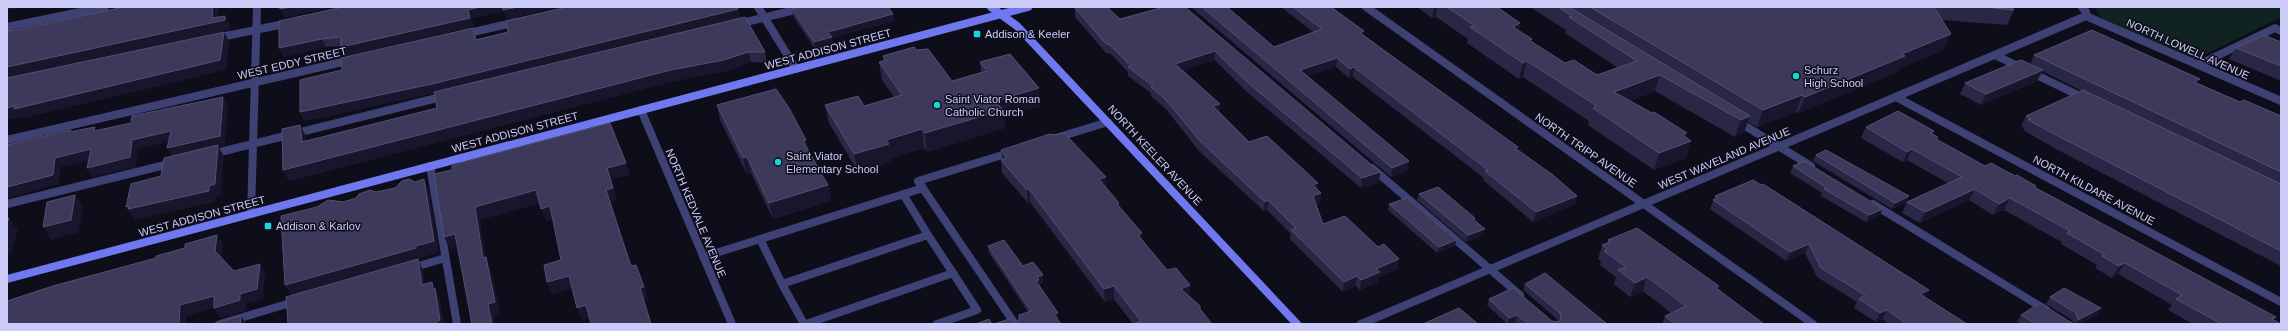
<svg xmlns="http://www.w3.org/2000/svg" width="2288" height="331" viewBox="0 0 2288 331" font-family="Arial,sans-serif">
<rect width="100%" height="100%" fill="#0e0d1a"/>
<polygon fill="#112321" points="2094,7 2281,7 2281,17 2196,59 2102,18"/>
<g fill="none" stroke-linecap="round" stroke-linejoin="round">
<g stroke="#3d4174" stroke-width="8">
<polyline points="738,24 807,7"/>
<polyline points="216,38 289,23"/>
<polyline points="1995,55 2084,98"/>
<polyline points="2198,65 2275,28 2281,31"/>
<polyline points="1737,121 1811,166"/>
<polyline points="1056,138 1108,122"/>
<polyline points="1012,152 918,181 1015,324"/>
<polyline points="212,154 445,96"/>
<polyline points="430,166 457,324"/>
<polyline points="1372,168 1520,295"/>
<polyline points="903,194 928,235"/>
<polyline points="7,204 173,163"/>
<polyline points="1873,204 2046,310"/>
<polyline points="760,239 782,284"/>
<polyline points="703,257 923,188"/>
<polyline points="412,268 445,258"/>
<polyline points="220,324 297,301"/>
<polyline points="804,324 782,284 928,235 953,273"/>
<polyline points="806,324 953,273 977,310 937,324"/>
</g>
<g stroke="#3d4174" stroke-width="8">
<polyline points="758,7 796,69"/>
<polyline points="1366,7 1813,324"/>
<polyline points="2082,7 2086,12 2086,16"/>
<polyline points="2086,16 2281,101"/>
<polyline points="7,27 105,7"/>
<polyline points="464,34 517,22"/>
<polyline points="1896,97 2281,302"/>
<polyline points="641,110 732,324"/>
<polyline points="7,140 351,60"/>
<polyline points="251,214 257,7"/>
<polyline points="1361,324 2086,16"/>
</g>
<g stroke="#6f78ee" stroke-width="8">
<polyline points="991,7 1017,26 1297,324"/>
<polyline points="7,279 1028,7"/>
</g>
</g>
<g fill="#2a2746">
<polygon points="343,7 558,7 507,19 504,11 471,18 474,26 345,56 341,46 326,47 283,57"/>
<polygon points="1157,7 1185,7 1379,182 1361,188 1246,91 1215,60 1183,70 1220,104 1219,113 1249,142 1318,183 1317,189 1321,193 1320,203 1316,205 1323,224 1398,268 1379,277 1378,282 1360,290 1356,286 1343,292 1290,239 1291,234 1267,210 1264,211 1199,151 1166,109 1151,96 1151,93 1128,76 1128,72 1110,53 1106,53 1075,17 1075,8 1120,19 1158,9"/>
<polygon points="1191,7 1227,7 1274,47 1313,32 1281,7 1331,7 1364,31 1364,35 1517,150 1577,196 1574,205 1533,222 1483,180 1484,178 1353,77 1349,78 1336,67 1307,76 1408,171 1391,177"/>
<polygon points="1417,7 1497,7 1519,31 1532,39 1531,41 1565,63 1597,75 1618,68 1565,33 1566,30 1530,7 2012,7 2014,10 2007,25 1942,20 1944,50 1900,68 1898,72 1798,113 1796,112 1757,127 1748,122 1744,132 1735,137 1655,91 1630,101 1691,141 1686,158 1654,170 1588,125 1589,121 1523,77 1519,79 1467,43 1468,39 1436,17 1432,18"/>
<polygon points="738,9 740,18 765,52 767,63 751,62 726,71 674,81 289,181 283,170 306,136 306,141 437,108 434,93 304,121 300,112 477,39 508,32"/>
<polygon points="792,9 893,14 894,21 832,38 833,44 815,49 793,16"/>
<polygon points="2281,42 2281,81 2229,59 2236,48"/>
<polygon points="917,50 952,81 981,72 980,62 1040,106 1004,116 1005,128 927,152 924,148 891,158 891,162 858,172 829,123 825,105 864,106 894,97 882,80 879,62 883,61 883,56"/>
<polygon points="2034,55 2197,83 2240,102 2281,116 2281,266 2056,149 2023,130 2024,128 2021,126 2026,116 2082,91 2042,71 2037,81 1981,105 1960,94 1965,83 2030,64"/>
<polygon points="717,105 806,140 808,150 828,185 831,201 773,219 751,173 747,174 720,120"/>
<polygon points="1866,127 1934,131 1933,134 1937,140 1985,166 2015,176 2036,186 2035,187 2276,317 2273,320 2281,324 2193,324 2168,310 2172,305 2118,274 2112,278 2095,268 2097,265 2061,244 2062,242 2004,210 1993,215 1969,200 1920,223 1902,213 1907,202 1948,183 1907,160 1903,162 1861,138"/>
<polygon points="1001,150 1107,188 1142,240 1167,270 1190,285 1190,297 1200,306 1133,324 1114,299 1105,302 1030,202 1028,203 1002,173 1001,160 1002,160"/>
<polygon points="1816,155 1906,203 1892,209 1813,161"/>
<polygon points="1793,166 1883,209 1880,215 1866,222 1821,196 1822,193 1790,173"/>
<polygon points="1419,194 1475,218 1475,221 1483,235 1466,242 1417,200"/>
<polygon points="1715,196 1925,297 1967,324 1889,324 1882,319 1876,322 1854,308 1857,302 1817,277 1805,253 1786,261 1710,209"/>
<polygon points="1389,204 1456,240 1455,246 1437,253 1388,210"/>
<polygon points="1608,240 1718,289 1764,324 1662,324 1665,316 1671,313 1643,291 1630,297 1614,284 1616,277 1600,265 1601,261 1598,259 1602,245 1607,243"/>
<polygon points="988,246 1023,266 1043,282 1039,284 1039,286 1058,319 1015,323 1028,312 989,253"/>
<polygon points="1525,284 1607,324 1518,324 1515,322 1510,324 1507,324 1487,305 1489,299 1552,321 1558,322 1558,320 1523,290"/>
<polygon points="2050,297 2101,308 2097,315 2079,324 2073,324 2072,320 2046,304"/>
<polygon points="2021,315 2072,323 2072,324 2021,324 2017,321"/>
</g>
<g fill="#18152d">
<polygon points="7,7 24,7 7,10"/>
<polygon points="213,7 219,7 218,22 225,16 230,25 230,30 7,78 7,67 212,18"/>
<polygon points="291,7 334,7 284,18 280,9"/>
<polygon points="480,7 558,7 507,19 504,11 471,18 474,26 345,56 341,47 468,10"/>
<polygon points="1434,7 1437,7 1436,17 1432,18"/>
<polygon points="738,9 740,18 436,93 304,121 300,112"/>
<polygon points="893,14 894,21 832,38 833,44 815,49 814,42 828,32"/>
<polygon points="1520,23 1517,39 1513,27"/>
<polygon points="1364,31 1363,40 1360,33"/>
<polygon points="224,32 229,41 226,70 20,119 19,117 7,120 7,108"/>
<polygon points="1951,34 1944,50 1900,68 1898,72 1798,113 1805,97 1902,54"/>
<polygon points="322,39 326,47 283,57 279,48"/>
<polygon points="1215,51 1215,60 1175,73 1175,64"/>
<polygon points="748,52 751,62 726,71 674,81 289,181 283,170 671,70"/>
<polygon points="1337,58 1336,67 1299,79 1300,70"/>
<polygon points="1527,61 1523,77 1519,79 1523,63"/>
<polygon points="1354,67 1353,77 1349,78 1350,69"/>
<polygon points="2043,70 2037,81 1981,105 1986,94"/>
<polygon points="1660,75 1655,91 1610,108 1614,92"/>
<polygon points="1039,88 1040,106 1004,116 1005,128 927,152 925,133 995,101"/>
<polygon points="1802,95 1796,112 1757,127 1763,110"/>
<polygon points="223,97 228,106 225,145 218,146 224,156 221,195 215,197 215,202 135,220 126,207 209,186 173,158 167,148"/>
<polygon points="1220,104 1219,113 1213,106"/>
<polygon points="1750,116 1744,132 1735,137 1741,120"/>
<polygon points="300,125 306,136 308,153 302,142"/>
<polygon points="922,129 924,148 891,158 891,162 858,172 854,154 886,140"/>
<polygon points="171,131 176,140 137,149 136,167 93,177 87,168 132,140"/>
<polygon points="1687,133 1684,144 1691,141 1686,158 1654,170 1659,153 1683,135"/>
<polygon points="806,140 809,156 803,141"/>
<polygon points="91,149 97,159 61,167 59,184 7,198 7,187 55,158"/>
<polygon points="1912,149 1907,160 1903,162 1907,152"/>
<polygon points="747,157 751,173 747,174 743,158"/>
<polygon points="1409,161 1408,171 1391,177 1392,168"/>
<polygon points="626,163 630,175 611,180 617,200 610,202 606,190 607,168"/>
<polygon points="1380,172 1379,182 1361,188 1362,178"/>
<polygon points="1106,177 1107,189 1099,179"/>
<polygon points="424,179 429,190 439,252 421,258 421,259 418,260 423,270 427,297 292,297 285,285 416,246"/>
<polygon points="1318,183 1317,193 1313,185"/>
<polygon points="828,185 831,201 773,219 769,203"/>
<polygon points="1029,189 1030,202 1028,203 1027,190"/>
<polygon points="1975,189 1969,200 1920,223 1925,212"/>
<polygon points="536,190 541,203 480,220 488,271 483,258 475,207"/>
<polygon points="1321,193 1320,203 1312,206 1313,196"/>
<polygon points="75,195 83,207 79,232 51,240 43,227"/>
<polygon points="1577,196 1574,205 1533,222 1536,212"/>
<polygon points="1909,196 1906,203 1892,209 1895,203"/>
<polygon points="2010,198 2004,210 1993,215 1999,204"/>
<polygon points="1268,200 1267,210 1264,211 1265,202"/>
<polygon points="550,206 555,219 546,221 541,209"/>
<polygon points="1883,209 1880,215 1866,222 1869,215"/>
<polygon points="9,218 18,230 11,253 7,254 7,224"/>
<polygon points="1485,229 1483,235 1466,242 1468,235"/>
<polygon points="1142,233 1142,246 1138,235"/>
<polygon points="455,234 460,246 450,249 444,237"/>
<polygon points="217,235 223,245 221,261 215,251"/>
<polygon points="1456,240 1455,246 1437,253 1439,247"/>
<polygon points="1809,244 1805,253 1786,261 1790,252"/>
<polygon points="486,257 491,270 501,315 494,317 495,324 492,324 488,304"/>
<polygon points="1399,259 1398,268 1379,277 1378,282 1360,290 1361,280 1376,269"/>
<polygon points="2125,263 2118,274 2112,278 2119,266"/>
<polygon points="260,264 265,274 263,299 246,304 246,311 220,318 214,308 186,316 186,324 179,324 180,305 214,296 240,294"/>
<polygon points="1043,275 1043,282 1039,284 1039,287 1036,281 1037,277"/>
<polygon points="569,276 574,288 552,295 547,282"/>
<polygon points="1357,276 1356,286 1343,292 1344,282"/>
<polygon points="1647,277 1643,291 1630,297 1635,283"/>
<polygon points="432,282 436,291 435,288 440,300 444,324 435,324 433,289"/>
<polygon points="1190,285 1190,298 1181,289"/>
<polygon points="1114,286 1114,299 1105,302 1104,289"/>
<polygon points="644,287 648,299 644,301 640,288"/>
<polygon points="1929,290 1924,299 1920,294"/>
<polygon points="586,305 591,318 582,320 577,308"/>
<polygon points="2101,308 2097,315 2079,324 2075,324 2078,320"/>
<polygon points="1887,310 1882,319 1876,322 1880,313"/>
<polygon points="1058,313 1058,319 1054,321 1054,314"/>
<polygon points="1517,315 1515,322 1510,324 1508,324 1509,318"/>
<polygon points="241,316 245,322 245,324 240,324"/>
</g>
<g fill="#3c395a" stroke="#525073">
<polygon points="124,7 213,7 212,18 225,16 225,20 7,67 7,31 17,30"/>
<polygon points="279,7 291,7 280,9"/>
<polygon points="343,7 480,7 468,10 470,18 341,47 341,37 322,39 279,48 279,21"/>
<polygon points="503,7 518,7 503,10"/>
<polygon points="567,7 737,7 738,9 432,84 300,112 300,80 342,70 341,58 473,28 476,40 508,32 506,21"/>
<polygon points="800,7 888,7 893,14 828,32 832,37 814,42 792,9"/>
<polygon points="1079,7 1107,7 1120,19 1164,7 1185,7 1380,172 1362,178 1247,82 1215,51 1175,64 1220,104 1213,106 1249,142 1267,136 1318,183 1313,185 1321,193 1313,196 1323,224 1345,216 1378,247 1384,244 1399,259 1376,269 1380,272 1361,280 1357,276 1344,282 1291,230 1296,228 1268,200 1265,202 1200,141 1166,100 1151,87 1153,86 1128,67 1131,66 1109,44 1106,44 1075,8"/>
<polygon points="1202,7 1227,7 1274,47 1322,29 1293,7 1331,7 1364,31 1360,33 1518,147 1515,148 1553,175 1577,196 1536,212 1485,171 1488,170 1354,67 1350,69 1337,58 1300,70 1409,161 1392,168"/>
<polygon points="1447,7 1497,7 1520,23 1513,27 1532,39 1529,40 1565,63 1574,60 1597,75 1637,61 1569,17 1572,16 1558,7 1569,7 1750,116 1741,120 1660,75 1614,92 1652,113 1654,112 1687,133 1683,135 1691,141 1659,153 1593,108 1597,106 1527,61 1523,63 1470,27 1475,26"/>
<polygon points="1590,7 1934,7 1951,34 1902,54 1905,56 1805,97 1802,95 1763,110"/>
<polygon points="1984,7 2012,7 2014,10"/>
<polygon points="745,17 765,52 748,52 724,60 671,70 283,170 282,129 300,125 302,142 437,108 434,92"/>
<polygon points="2092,30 2200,79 2194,82 2240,102 2244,100 2281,116 2281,172 2034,55"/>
<polygon points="224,32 220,60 14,109 15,106 7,108 7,78"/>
<polygon points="2264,35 2281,42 2281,66 2236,48"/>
<polygon points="914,47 917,50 928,49 952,81 987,71 980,62 1010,54 1039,88 995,101 1003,110 925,133 922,129 886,140 889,144 854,154 825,105 858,96 864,106 902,95 879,62 886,60 883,56"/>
<polygon points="2021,60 2043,70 1986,94 1965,83 2013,63"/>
<polygon points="776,89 789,108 806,140 803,141 828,185 769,203 747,157 743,158 717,105"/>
<polygon points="2083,90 2281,184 2281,251 2062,138 2028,120 2031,119 2026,116"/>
<polygon points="223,97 220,136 167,148 171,131 132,140 130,157 87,168 91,149 55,158 53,175 7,187 7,145 71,130 70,132 95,127 94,131 131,123 132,116"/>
<polygon points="1898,111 1934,131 1930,133 1938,137 1936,139 1985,166 1991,163 2015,176 2017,175 2036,186 2034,187 2276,317 2272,319 2281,324 2222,324 2176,299 2182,295 2125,263 2119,266 2102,256 2105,255 2067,233 2070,231 2010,198 1999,204 1975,189 1925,212 1907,202 1962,177 1912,149 1907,152 1866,127"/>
<polygon points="610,123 626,163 607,168 613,188 606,190 631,266 636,265 644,287 640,288 651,324 591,324 586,305 577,308 569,276 547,282 544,265 561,260 550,206 541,209 536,190 475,207 483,258 486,257 495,302 488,304 492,324 472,324 455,234 444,237 434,174 452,170 452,166 478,158"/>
<polygon points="1064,133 1106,177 1099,179 1119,203 1117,204 1142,233 1138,235 1167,270 1176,268 1190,285 1181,289 1200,306 1200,309 1212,324 1133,324 1141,321 1114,286 1104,289 1029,189 1027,190 1001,160 1007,158 1001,150 1050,134 1057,135"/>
<polygon points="218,145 215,184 209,186 209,191 128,209 129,206 126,207 131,184 161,176 164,158"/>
<polygon points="1826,150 1909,196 1895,203 1816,155"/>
<polygon points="1804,161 1883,209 1869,215 1824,189 1827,188 1793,166"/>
<polygon points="409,179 415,182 424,179 434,241 416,246 416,248 285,285 281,216 317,207 328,200 343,202 356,198 359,194 370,190 376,192 395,188 402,181"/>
<polygon points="1753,180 1761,185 1763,184 1929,290 1920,294 1967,324 1907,324 1887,310 1880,313 1859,299 1865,295 1821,268 1809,244 1790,252 1713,200 1718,198 1715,196"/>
<polygon points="1438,187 1475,218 1473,219 1485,229 1468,235 1419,194"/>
<polygon points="75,195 71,220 43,227 47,202"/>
<polygon points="1407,198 1456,240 1439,247 1389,204"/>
<polygon points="9,218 7,224 7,219"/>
<polygon points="1637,228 1719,286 1716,288 1764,324 1675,324 1665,316 1686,306 1647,277 1635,283 1618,270 1626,267 1604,251 1607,249 1602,245 1610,242 1608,240"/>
<polygon points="217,235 215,251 234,271 260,264 257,289 240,294 240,300 214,308 214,296 180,305 179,324 7,324 7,301 53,286 156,258 156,256 185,248 185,244"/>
<polygon points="1004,240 1023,266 1033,262 1043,275 1037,277 1039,280 1036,281 1058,313 1054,314 1061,324 994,324 1009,319 1015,323 1019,320 1019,315 1031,311 988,246"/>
<polygon points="418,259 422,285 432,282 433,289 435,288 440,320 435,324 288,324 286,297"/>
<polygon points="1545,273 1607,324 1528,324 1517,315 1509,318 1489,299 1513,288 1552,321 1558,322 1561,319 1560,313 1525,284"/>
<polygon points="2064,288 2101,308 2078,320 2076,313 2050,297"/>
<polygon points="2040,303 2072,323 2070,324 2036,324 2021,315"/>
<polygon points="1459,308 1478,324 1423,324"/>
<polygon points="241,316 240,324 215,324 215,323"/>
<polygon points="989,319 992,324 976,324"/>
</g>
<g fill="#1ad7d7" stroke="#0e0d1a" stroke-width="1.5">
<rect x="973" y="30" width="8" height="8" rx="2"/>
<circle cx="1796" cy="76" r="4"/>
<circle cx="937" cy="105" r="4"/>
<circle cx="778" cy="162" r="4"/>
<rect x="264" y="222" width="8" height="8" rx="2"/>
</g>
<g text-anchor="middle" stroke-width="3" stroke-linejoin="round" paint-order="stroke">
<g font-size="11" fill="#cdccf9" stroke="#0e0d1a" text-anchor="start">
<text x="985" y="38">Addison &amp; Keeler</text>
<text x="1804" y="74">Schurz<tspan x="1804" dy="13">High School</tspan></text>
<text x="945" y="103">Saint Viator Roman<tspan x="945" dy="13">Catholic Church</tspan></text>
<text x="786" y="160">Saint Viator<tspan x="786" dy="13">Elementary School</tspan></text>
<text x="276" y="230">Addison &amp; Karlov</text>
</g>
<g font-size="11" fill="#cdccf9" stroke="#0e0d1a">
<text transform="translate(828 49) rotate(-15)" y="4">WEST ADDISON STREET</text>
<text transform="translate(2188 49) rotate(24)" y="4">NORTH LOWELL AVENUE</text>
<text transform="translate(292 63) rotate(-13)" y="4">WEST EDDY STREET</text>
<text transform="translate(515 132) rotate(-15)" y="4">WEST ADDISON STREET</text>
<text transform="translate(1586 150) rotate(35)" y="4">NORTH TRIPP AVENUE</text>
<text transform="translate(1155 155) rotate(47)" y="4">NORTH KEELER AVENUE</text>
<text transform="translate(1724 158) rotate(-23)" y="4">WEST WAVELAND AVENUE</text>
<text transform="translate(2094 190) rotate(28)" y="4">NORTH KILDARE AVENUE</text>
<text transform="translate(696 213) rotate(67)" y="4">NORTH KEDVALE AVENUE</text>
<text transform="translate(202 216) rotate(-15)" y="4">WEST ADDISON STREET</text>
</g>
</g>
<rect width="2288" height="331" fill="none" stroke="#cdccf9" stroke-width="16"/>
</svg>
